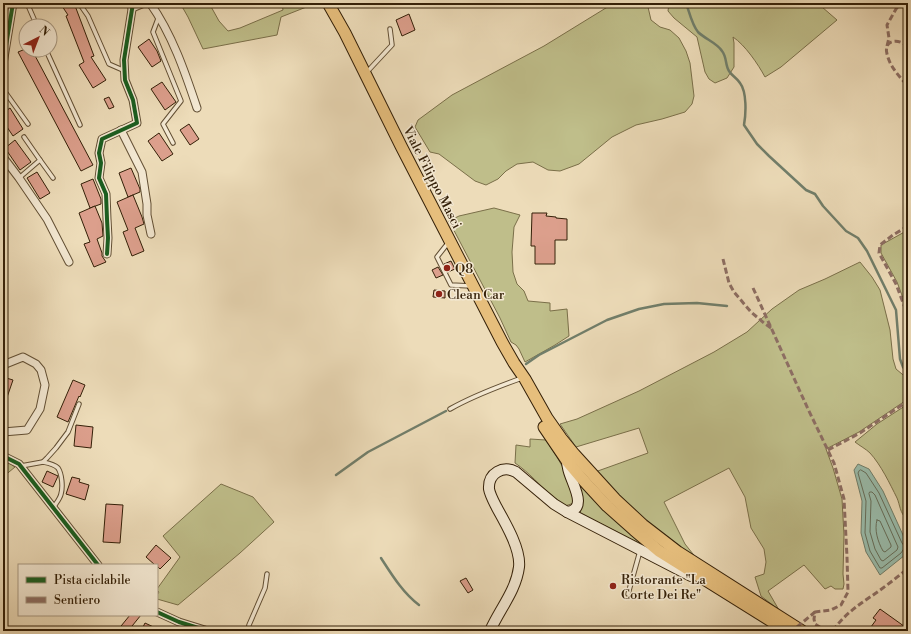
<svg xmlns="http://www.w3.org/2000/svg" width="911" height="634" viewBox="0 0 911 634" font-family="'Libre Bodoni',serif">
<rect width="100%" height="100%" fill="#eddcb9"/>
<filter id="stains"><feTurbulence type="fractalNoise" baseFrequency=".005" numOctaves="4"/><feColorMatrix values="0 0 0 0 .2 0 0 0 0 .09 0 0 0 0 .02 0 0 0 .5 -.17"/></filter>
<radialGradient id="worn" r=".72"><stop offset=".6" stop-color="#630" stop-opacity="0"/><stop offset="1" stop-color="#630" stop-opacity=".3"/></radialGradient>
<g fill="#bfbe8a" stroke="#7a6f49">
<polygon points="180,3 209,3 219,21 228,31 240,28 283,10 282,3 315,3 314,4 281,17 277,35 203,49 188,17"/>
<polygon points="614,3 645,3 648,7 651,20 660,27 670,30 679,38 686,51 690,63 694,96 692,104 685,112 662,119 636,125 612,137 579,164 560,171 548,170 533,162 517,164 506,171 498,179 486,185 475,181 439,154 430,152 415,127 418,120 452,95 544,46"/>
<path d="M669 3H819L822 7 837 20 781 67 765 77C758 64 745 45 733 37L734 43V67L727 78 715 83 709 79 705 72 697 37 674 18 668 11Z"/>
<polygon points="494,208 520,215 514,227 512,252 513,272 517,284 524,291 528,301 550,303 550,311 567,309 569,336 555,345 525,362 519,349 516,345 511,342 500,318 449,221 459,216"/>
<polygon points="908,230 908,345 906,329 906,306 897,282 881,253 881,245"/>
<polygon points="860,262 872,277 880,290 890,330 893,359 896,369 908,379 908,399 859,432 826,449 833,468 842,499 844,535 843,574 844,584 843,589 835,589 831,586 825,589 804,565 768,591 779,610 761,596 755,577 764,574 766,562 764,549 751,528 745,497 729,468 664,502 685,544 697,559 676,545 622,501 595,472 648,453 639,428 576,447 560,424 577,419 639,391 714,352 747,332 772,309 799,290 825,279"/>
<path d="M908 404V517L906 518C900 513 900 505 897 498 890 484 881 465 870 453 866 449 860 446 855 442L877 424Z"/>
<path d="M530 439 546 440 557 457 566 473 575 500 571 504 565 506C561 502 556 499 552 496 539 485 530 473 515 463L516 445 530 447Z"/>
<polygon points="3,461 8,462 15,467 3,477"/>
<polygon points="577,481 652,550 576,511"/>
<polygon points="221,484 253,497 274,522 240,553 178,605 157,599 157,595 159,592 157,590 157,589 180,557 163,536"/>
</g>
<polygon fill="#9abcab" stroke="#717e6a" points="858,464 869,469 883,491 908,546 905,555 880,575 866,552 861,533 862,501 854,470"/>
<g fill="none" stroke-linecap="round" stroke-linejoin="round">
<g stroke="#676e5a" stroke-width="1">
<polygon points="861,470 866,473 879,493 902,543 905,547 901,553 882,568 880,568 870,551 865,533 866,501 858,473 859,471"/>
<polygon points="870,492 872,492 875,495 898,547 897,550 883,561 881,560 875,549 870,532 871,501 869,494"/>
<path d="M877 520 880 521 891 545V547L885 552 883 551C878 542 874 530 877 520Z"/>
</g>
<g stroke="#717e6a" stroke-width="2.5">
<path d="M686 3C689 11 692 25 698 32 705 39 717 43 722 51 727 57 725 65 729 71 732 76 737 78 740 83 747 92 746 114 744 125L757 144 769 156 806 190 815 194 823 206 846 231 858 238 867 251 896 310 900 359 903 367 908 374"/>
<polyline points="526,364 539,355 607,320 639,309 664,304 697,303 727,306"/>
<polyline points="336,475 368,452 446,411"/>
<path d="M381 558C392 575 403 593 419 605"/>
</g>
</g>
<g fill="#dc9f8c" stroke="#342008">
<polygon points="60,3 74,3 94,56 91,57 106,80 93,88 79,65 84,62 66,16 68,15"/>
<polygon points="409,14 415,30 402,36 396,20"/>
<polygon points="149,39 157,51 161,61 152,67 138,47"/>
<polygon points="23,50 32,50 93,165 81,171 18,52"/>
<polygon points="162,82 176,102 165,110 151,89"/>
<polygon points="109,97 114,107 109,109 104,99"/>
<polygon points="10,108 23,129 13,136 3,121 3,113"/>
<polygon points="189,124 199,139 190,145 180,130"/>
<polygon points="159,133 173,154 162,161 148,141"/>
<polygon points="15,140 31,162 20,170 5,148"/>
<polygon points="131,168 140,189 140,192 128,197 119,173"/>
<polygon points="37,172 50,193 40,199 27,178"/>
<polygon points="93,179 101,199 101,204 90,208 81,184"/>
<polygon points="133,195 142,217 144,224 135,228 144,251 132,256 123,232 128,230 117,202"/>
<polygon points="95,206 102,223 103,236 97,239 102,253 102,256 106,262 94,267 84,244 90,242 79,213"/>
<polygon points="532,213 547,213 546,216 556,217 556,218 567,219 567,240 555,240 555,264 535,264 535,246 531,246"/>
<polygon points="451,261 455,269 448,272 444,264"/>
<polygon points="438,267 443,275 436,278 432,270"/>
<polygon points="434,290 445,291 445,298 433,297"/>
<polygon points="3,377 13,380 4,406 3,406"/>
<polygon points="73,380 85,385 80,397 79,396 68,422 57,417"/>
<polygon points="76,425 93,427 91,448 74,446"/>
<polygon points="47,471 58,476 53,487 42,482"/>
<polygon points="72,477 80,479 79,482 89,485 85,500 66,494"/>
<polygon points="106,504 123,505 120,543 103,542"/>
<polygon points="156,545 171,558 160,569 157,566 157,565 155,565 146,557"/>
<polygon points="466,578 473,590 468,593 460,581"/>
<polygon points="880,609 908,629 908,631 868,631 876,620 873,618"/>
<polygon points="130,615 141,615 128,631 117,631"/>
<polygon points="145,623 162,631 141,631"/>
</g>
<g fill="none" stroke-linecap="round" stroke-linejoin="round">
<defs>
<g id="lane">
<polyline points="27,3 37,26"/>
<polyline points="79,3 88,16 109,64 125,71"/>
<polyline points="159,16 153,32 181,101 163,124 173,143"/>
<polyline points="46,50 80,125"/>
<polyline points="366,73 392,45 390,29"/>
<polyline points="3,89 28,124"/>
<polyline points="40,160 53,178"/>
<polyline points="19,178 40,160 24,137"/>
<polyline points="448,243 437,257 451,285 471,286"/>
<path d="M450 409C473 396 497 387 522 378"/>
<path d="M43 462C48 463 54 464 58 468 62 474 63 487 61 494 60 499 56 503 53 508"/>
<polyline points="21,466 43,462 47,458 56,448 68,432 79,404"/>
<polyline points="628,594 640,551"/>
<polyline points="248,631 249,625 265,588 267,574"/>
</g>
<g id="street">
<path d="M150 3C172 34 185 72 197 108"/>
<polyline points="132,8 144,3 148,3"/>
<polyline points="3,64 13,3"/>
<polyline points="121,130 142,172 147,204 147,215 151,234"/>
<polyline points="3,157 19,178 47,219 69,262"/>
<polyline points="107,254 108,238 107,219 106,194 99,178 101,163 99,153 102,139 137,123 133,100 125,80 124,60 133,3"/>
<polyline points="3,365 23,357 36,364 41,370 45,385 40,409 27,430 3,432"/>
<polyline points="3,456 19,464 98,565"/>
<polyline points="157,612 179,622 208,631"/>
</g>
<g id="secondary">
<path d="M567 512C590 509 570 481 568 468 567 465 567 462 567 459"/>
<path d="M490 631C499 610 516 591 519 567 521 550 506 524 497 508 494 502 490 495 489 489 488 473 503 465 516 472L554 504 567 512 691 576"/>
</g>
<g id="primary">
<polyline points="328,3 345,33 401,146 502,342 514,363 525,379 547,418 561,438 574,454 615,499 643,525 678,552 802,631"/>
<polyline points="544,427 567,461 584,481 607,506 634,530 659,551 787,631"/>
</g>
</defs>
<use href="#lane" stroke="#624f34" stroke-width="5.5"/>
<use href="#street" stroke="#624f34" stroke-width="9"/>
<use href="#secondary" stroke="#342008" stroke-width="12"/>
<use href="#primary" stroke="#342008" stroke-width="13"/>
<use href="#lane" stroke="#f3e8d2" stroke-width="3.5"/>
<use href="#street" stroke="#f3e8d2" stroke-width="7"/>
<use href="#secondary" stroke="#f3e8d2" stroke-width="10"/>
<use href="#primary" stroke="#e6be7c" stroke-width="11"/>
<g stroke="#8d6e63" stroke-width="3" stroke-dasharray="6 3" stroke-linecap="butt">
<polyline points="887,46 889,38 887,25 896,9 901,3"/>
<path d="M908 47C900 38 883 39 887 54 890 67 899 76 908 86"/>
<polyline points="908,226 893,235 880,245 879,253 896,284 905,308 906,335 908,347"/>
<polyline points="723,259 729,283 734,292 751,312 764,323 771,328"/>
<polyline points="753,288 808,409 834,463 844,499 847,557 848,592 841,605 831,610 815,612 814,619 815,624 826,631"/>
<polyline points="828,450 860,433 908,401"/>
<polyline points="797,627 815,612"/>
<path d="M833 631C844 614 860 604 876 593 887 585 898 577 908 568"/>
</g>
<defs>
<g id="cycleway">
<polyline points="3,64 13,3"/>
<polyline points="107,254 108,238 107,219 106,194 99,178 101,163 99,153 102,139 137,123 133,100 125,80 124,60 133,3"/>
<polyline points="3,456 19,464 98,565"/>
<polyline points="157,612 179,622 208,631"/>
</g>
</defs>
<use href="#cycleway" stroke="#f3e8d2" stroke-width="6"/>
<use href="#cycleway" stroke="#1b5e20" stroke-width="4"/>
</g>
<g fill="#8f2418" stroke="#f3e8d2" stroke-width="1.5">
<circle cx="447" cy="268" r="4"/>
<circle cx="439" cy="294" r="4"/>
<circle cx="613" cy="586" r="4"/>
</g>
<g text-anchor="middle" stroke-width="3" stroke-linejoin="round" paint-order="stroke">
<g font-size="13" fill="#342008" stroke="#f3e8d2">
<text transform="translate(433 177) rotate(63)" y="5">Viale Filippo Masci</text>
</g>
<g font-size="13" fill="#342008" stroke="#f3e8d2" text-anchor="start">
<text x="455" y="273">Q8</text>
<text x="447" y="299">Clean Car</text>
<text x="621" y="584">Ristorante "La<tspan x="621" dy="15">Corte Dei Re"</tspan></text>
</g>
</g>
<rect width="911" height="634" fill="none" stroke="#eddcb9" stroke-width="16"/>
<rect x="4" y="4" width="903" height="626" fill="none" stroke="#342008" stroke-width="2"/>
<rect x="8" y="8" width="895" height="618" fill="none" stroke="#342008"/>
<rect x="18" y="564" width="140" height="52" fill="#f3e8d2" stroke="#a79881"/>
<rect x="26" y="577" width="20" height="6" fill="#1b5e20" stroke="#a79881"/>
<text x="54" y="584" font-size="12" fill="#342008">Pista ciclabile</text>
<rect x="26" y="597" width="20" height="6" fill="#8d6e63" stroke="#a79881"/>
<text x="54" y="604" font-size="12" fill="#342008">Sentiero</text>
<g transform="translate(38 38) rotate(42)"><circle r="19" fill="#f3e8d2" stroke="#a79881"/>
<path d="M0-3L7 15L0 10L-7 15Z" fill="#8f2418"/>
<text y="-6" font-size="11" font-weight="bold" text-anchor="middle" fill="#342008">N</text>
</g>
<rect width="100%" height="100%" filter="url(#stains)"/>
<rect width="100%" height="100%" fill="url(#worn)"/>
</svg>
